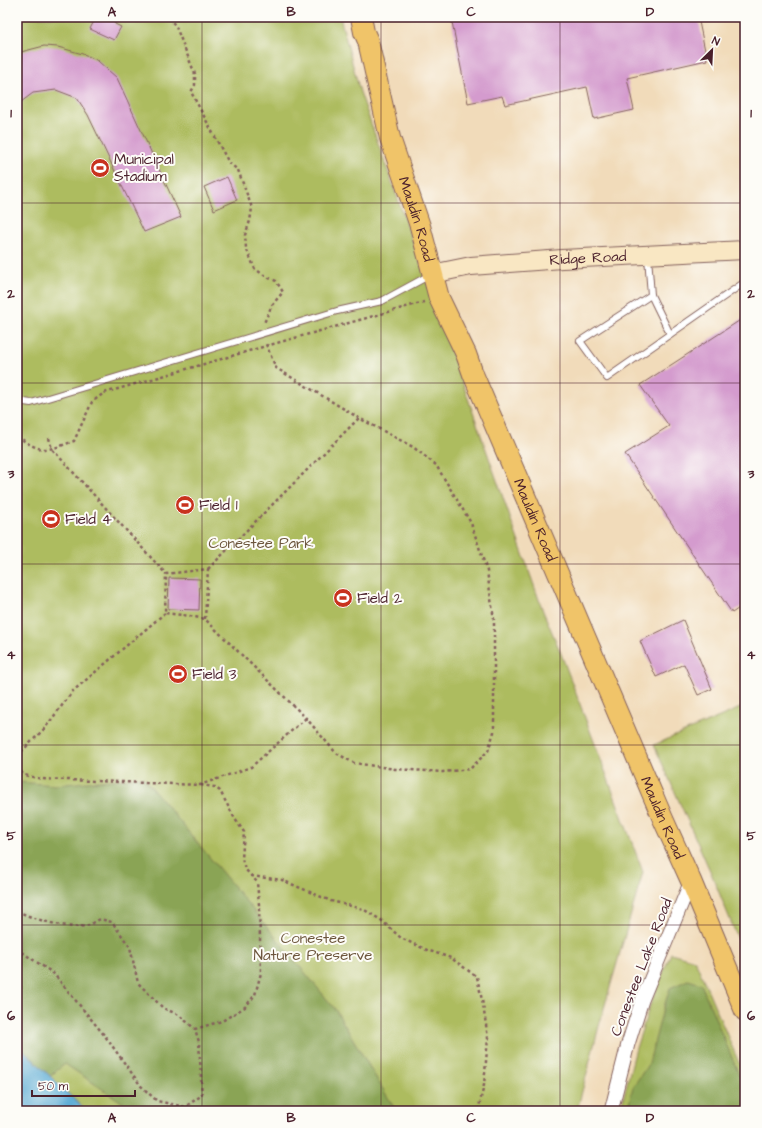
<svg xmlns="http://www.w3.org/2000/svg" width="762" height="1128" viewBox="0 0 762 1128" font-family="'Architects Daughter',sans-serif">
<rect width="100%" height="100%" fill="#fdfcf7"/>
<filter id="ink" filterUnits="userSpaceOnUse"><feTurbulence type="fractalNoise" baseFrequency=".025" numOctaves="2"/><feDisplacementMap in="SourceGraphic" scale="8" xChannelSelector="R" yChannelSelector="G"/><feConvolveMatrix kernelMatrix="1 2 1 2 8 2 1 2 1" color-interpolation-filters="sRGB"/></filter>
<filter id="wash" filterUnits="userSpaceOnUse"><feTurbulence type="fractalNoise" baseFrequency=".012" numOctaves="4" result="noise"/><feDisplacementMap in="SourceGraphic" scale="16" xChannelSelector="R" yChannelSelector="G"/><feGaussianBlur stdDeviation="0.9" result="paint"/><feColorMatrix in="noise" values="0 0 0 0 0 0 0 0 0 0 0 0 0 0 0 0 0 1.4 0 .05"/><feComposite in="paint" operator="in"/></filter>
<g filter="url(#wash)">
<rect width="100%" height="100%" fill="#f1dbba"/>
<g fill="#adbc5e" stroke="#7c6e44">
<polygon points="17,17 340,17 360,92 543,611 560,651 643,872 599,1026 577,1111 17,1111"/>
<polygon points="745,706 745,956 711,873 654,745"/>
<polygon points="671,953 695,960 745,1077 745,1111 620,1111 636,1048 650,1005"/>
</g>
<g fill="#8aa455" stroke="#6a6240">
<polygon points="143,777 335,1009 396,1111 135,1111 65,1064 17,1103 17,782 55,785"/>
<polygon points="688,980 701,984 745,1089 745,1111 627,1111 633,1087 649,1063 662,1013 670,988"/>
</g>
<polygon fill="#5bacd5" stroke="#526680" points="17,1044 86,1111 17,1111"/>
<g id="blocks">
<g fill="#d49bce">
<polygon points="96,17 114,17 115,24 121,27 114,40 90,29"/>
<polygon points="451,17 698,17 707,60 627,78 634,110 594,119 587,87 505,105 502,96 468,103"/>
<polygon points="44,46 58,47 86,55 98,61 117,78 181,217 144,232 88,115 77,98 56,90 33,93 17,105 17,53"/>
<polygon points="227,177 237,200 214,210 204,187"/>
<polygon points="745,317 745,604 732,613 625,454 669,426 640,385"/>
<polygon points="169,578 200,579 199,610 168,609"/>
<polygon points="683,620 712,689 698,695 684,664 656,677 640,641"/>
</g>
</g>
</g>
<g filter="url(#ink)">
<use href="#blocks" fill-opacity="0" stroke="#84615d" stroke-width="1"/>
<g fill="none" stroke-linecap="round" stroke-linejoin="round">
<defs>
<g id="lane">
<polyline points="648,257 651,295 580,341 607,378 745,282"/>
<polyline points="651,295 670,334"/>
<polyline points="17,401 31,403 337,311 382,301 430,275"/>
</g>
<polyline id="street" points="611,1111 628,1044 642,1000 691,881"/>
<g id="secondary">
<path id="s1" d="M432 274 471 266 562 259 745 250"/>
</g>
<g id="primary">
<path id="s2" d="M361 17 364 32 368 41 390 138 420 226 439 298 466 354 473 374 663 819 691 881 745 1011"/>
</g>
</defs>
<use href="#lane" stroke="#84615d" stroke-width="8"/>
<use href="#street" stroke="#84615d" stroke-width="15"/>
<use href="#secondary" stroke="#84615d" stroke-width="20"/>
<use href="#primary" stroke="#84615d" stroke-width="22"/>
<g stroke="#84615d" stroke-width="2.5" stroke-dasharray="3 3" stroke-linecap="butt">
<polyline points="169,17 176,27 195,74 195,85 191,92 229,163 238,170 252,208 250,221 245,235 246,248 255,269 267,277 276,281 283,292 272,305 264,323"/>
<path d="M17 436C42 454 47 451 74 441L92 402 104 393 266 346 424 302"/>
<polyline points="49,438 52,449 166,574"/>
<polyline points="208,569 359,418"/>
<polyline points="205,619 208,569 166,574 165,613 190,616 205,619 306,718 336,753 354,763 395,769 443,772 470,769 488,751 494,732 494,620 487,571 471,523 436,465 413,447 359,418 276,368 265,342"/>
<polyline points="17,756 45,728 73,691 165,613"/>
<polyline points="17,767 24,775 42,779 200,785 251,767 306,718"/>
<polyline points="251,876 282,880 331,901 363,909 381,920 401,938 427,950 451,958 477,977 483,1005 488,1038 484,1085 478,1111"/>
<path d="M17 911C33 919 71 931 89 925 92 924 96 921 100 919L112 922 130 947 138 983 163 1008 179 1015 195 1029"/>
<polyline points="17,949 53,973 105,1036 141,1086 157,1101 185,1107 202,1095 199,1042 195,1029 222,1021 245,1007 255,995 261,973 259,905 257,882 245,869 242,859 244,832 235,819 220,791 215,787 200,785"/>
<polyline points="177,1111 180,1106"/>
</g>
<use href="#lane" stroke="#fff" stroke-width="6"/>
<use href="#street" stroke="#fff" stroke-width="13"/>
<use href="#secondary" stroke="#f9e7c3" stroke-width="18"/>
<use href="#primary" stroke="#f0c469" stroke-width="20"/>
</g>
</g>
<path fill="none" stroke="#4a1f2b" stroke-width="1" stroke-opacity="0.55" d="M202 17V1111M381 17V1111M560 17V1111M17 203H745M17 383H745M17 564H745M17 745H745M17 925H745"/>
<defs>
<symbol id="stadium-disc" viewBox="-11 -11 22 22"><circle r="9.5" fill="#c8321e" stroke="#fdfcf7"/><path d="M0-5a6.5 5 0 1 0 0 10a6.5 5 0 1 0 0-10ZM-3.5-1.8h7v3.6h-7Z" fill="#fff"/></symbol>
</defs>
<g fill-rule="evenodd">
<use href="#stadium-disc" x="89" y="157" width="22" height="22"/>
<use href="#stadium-disc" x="174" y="494" width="22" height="22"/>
<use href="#stadium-disc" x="40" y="508" width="22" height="22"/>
<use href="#stadium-disc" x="332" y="587" width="22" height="22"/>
<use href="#stadium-disc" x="167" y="663" width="22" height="22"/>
</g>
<g text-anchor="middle" stroke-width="4" stroke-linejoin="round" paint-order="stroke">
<g font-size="15" fill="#4a1f2b" stroke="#fdfcf7" text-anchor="start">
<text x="114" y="164">Municipal<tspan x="114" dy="17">Stadium</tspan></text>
<text x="199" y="510">Field 1</text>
<text x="65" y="524">Field 4</text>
<text x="357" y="603">Field 2</text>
<text x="192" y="679">Field 3</text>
</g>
<g font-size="15" fill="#4a1f2b" stroke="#fdfcf7">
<text dy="5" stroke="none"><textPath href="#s2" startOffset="210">Mauldin Road</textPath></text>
<text dy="5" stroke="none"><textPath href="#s1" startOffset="157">Ridge Road</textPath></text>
<text dy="5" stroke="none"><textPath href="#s2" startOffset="534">Mauldin Road</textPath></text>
<text dy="5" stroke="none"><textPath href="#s2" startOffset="858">Mauldin Road</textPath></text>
<text transform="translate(641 967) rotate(-69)" y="5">Conestee Lake Road</text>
</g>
<g font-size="15" fill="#6d563d" stroke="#fdfcf7">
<text x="261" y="548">Conestee Park</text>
<text x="313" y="943">Conestee<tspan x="313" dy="17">Nature Preserve</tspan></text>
</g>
</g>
<rect width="762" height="1128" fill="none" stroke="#fdfcf7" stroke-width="44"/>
<g transform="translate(712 50) rotate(24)" stroke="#fdfcf7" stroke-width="3" paint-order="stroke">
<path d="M0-3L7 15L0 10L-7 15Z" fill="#4a1f2b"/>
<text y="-6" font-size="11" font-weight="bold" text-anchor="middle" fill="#4a1f2b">N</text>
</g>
<path d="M32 1090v6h103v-6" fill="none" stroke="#4a1f2b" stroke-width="2"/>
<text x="38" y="1090" font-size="12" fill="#4a1f2b" stroke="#fdfcf7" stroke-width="3" paint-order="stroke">50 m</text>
<rect x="22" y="22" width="718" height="1084" fill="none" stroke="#4a1f2b" stroke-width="1.5"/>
<g font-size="13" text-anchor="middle" font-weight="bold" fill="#4a1f2b">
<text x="112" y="16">A</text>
<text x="291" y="16">B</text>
<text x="471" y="16">C</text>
<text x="650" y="16">D</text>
<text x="11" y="117">1</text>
<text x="751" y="117">1</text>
<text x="11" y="298">2</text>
<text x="751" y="298">2</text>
<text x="11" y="478">3</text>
<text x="751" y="478">3</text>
<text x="11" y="659">4</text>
<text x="751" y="659">4</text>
<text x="11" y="840">5</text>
<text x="751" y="840">5</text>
<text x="11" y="1020">6</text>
<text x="751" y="1020">6</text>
<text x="112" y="1122">A</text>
<text x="291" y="1122">B</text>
<text x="471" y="1122">C</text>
<text x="650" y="1122">D</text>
</g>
</svg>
